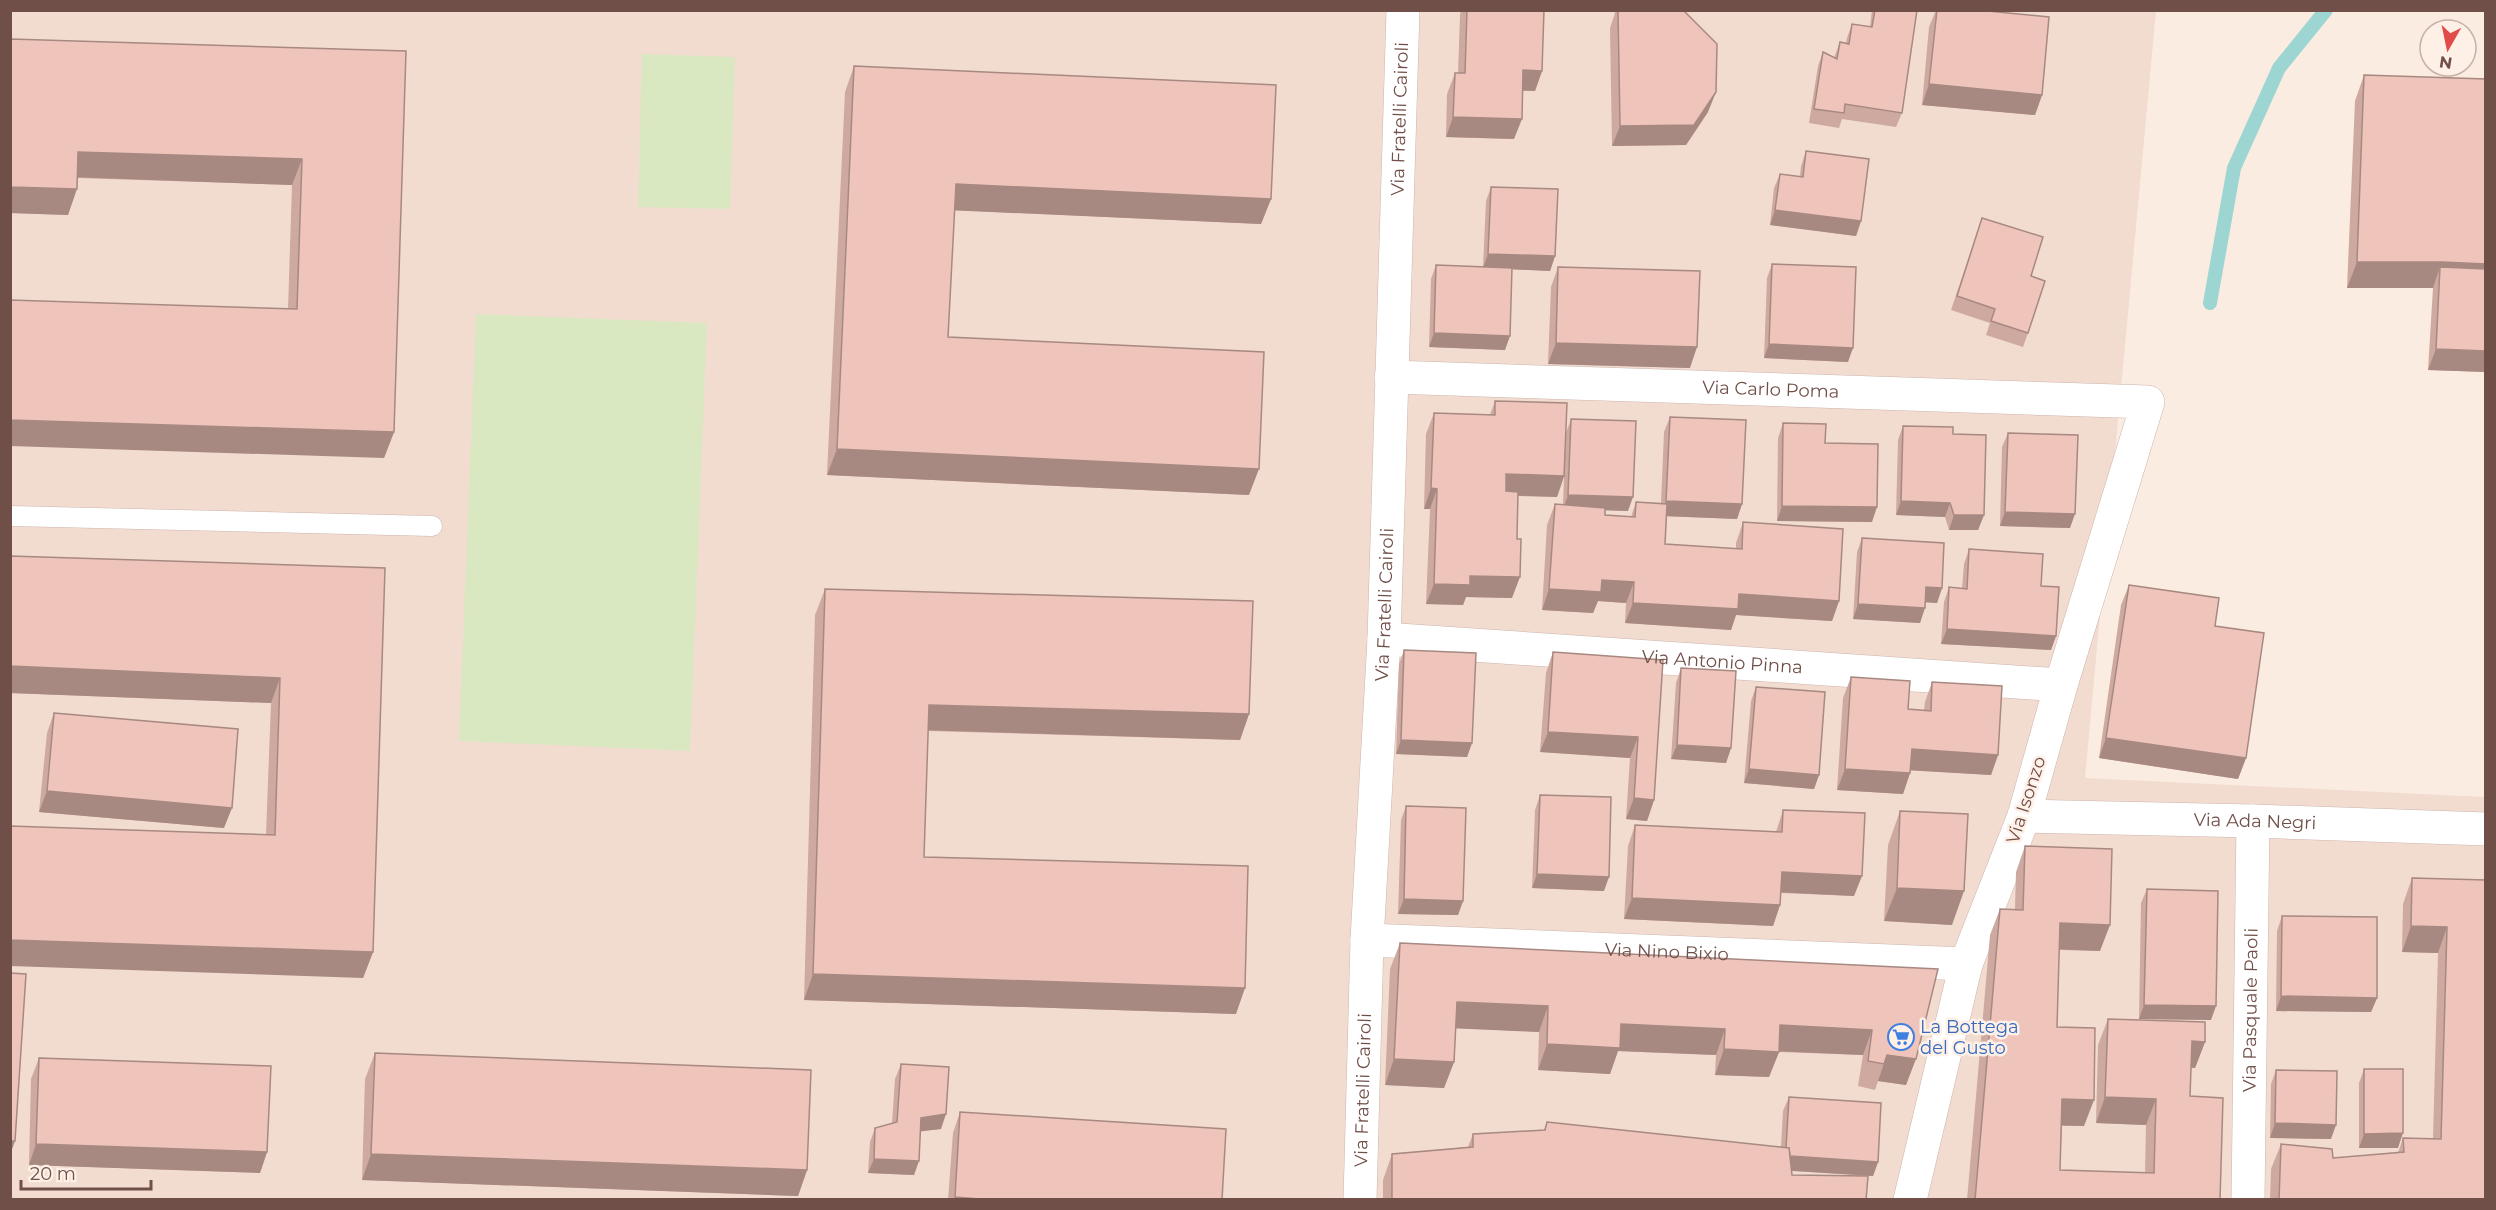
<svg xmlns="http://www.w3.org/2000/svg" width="2496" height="1210" viewBox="0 0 2496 1210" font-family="Montserrat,sans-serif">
<rect width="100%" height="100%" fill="#fbece1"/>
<polygon fill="#f2dcd0" points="10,11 2156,11 2085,778 2485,797 2485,1199 11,1199"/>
<g fill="#d9e8c1">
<polygon points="642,54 735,57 730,209 638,207"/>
<polygon points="476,314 707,323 690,751 459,741"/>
</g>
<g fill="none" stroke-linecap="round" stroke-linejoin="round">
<polyline stroke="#9dd5d2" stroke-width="14" points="2210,303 2234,168 2279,68 2326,10"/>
<defs>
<polyline id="service" points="10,516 432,526"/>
<g id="minor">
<path id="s1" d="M1391 377 2148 402 2061 685 2024 816 1966 964 1910 1200"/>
<path id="s2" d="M1384 639 2061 685"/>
<path id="s3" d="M2024 816 2253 821 2486 829"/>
<path id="s4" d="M1367 940 1966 964"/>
<path id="s5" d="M1360 1200 1367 940 1384 639 1403 10"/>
<path id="s6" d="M2248 1200 2253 821"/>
</g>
</defs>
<use href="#service" stroke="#ceb4ac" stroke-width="21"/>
<use href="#minor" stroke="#ceb4ac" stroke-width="34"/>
<use href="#service" stroke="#fff" stroke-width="20"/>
<use href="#minor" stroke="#fff" stroke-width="33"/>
</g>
<g fill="#cea9a0">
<polygon points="1461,10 1544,10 1542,71 1535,91 1523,91 1514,139 1446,137 1447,94 1455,73 1458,73 1460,15"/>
<polygon points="1616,10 1683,10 1708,112 1686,145 1612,146 1610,28"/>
<polygon points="1872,10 1917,10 1902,113 1896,127 1842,119 1839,128 1809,123 1818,66 1823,52 1834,58 1840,42 1846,43 1847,38 1852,24 1870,27"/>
<polygon points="1936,10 1977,10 2042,95 2035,115 1922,105 1929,27"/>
<polygon points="10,39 406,51 394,432 384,458 288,309 292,185 77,178 68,215 10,213"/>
<polygon points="854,66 1271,199 1261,224 954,210 948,337 1249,495 827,475 845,92"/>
<polygon points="2364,75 2486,372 2428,370 2433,288 2347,288 2355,101"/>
<polygon points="1806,151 1861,221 1856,236 1770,225 1774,188 1780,174 1800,176 1801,166"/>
<polygon points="1491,187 1555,256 1550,271 1512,269 1505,350 1429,347 1431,279 1436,265 1483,267 1486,201"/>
<polygon points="1982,218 2031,276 2028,333 2023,347 1986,335 1990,323 1951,310"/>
<polygon points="1772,264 1848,362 1764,358 1767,278"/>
<polygon points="1558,267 1690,368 1548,364 1551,287"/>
<polygon points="1495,401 1566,433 1571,419 1628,511 1605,510 1605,515 1631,517 1636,502 1661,503 1664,432 1670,417 1742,504 1737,519 1667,516 1665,544 1736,549 1736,543 1743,522 1839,601 1832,621 1736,615 1731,630 1625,623 1626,603 1598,601 1593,613 1542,610 1547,525 1555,504 1563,505 1564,477 1557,497 1518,496 1512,598 1466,597 1463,605 1426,604 1430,509 1424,509 1426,434 1434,413 1490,415"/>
<polygon points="1783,423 1872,522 1777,521 1778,438"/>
<polygon points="1903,426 1953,434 1984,515 1978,530 1949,530 1945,517 1896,515 1898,440"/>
<polygon points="2008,433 2070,528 2000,526 2002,447"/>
<polygon points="1862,538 1942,588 1937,603 1925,602 1920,623 1853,619 1857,552"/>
<polygon points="1969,549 2041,586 2056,636 2051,650 1941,644 1944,602 1949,587 1962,588 1964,564"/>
<polygon points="10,556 385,568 373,952 363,978 266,834 271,703 10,693"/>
<polygon points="2129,585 2215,626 2246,758 2238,779 2099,758 2121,605"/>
<polygon points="825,589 1249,714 1240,740 928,731 924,857 1236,1014 804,1000 815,615"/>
<polygon points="1404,650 1472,743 1467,757 1396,754 1399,664"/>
<polygon points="1553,652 1663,660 1654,800 1647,821 1626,819 1630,758 1540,752 1546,673"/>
<polygon points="1681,668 1731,748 1726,763 1671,759 1676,683"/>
<polygon points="1851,677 1908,709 1924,710 1925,702 1932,682 1998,755 1991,775 1911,770 1903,794 1837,790 1843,698"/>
<polygon points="1756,687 1819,775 1814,789 1744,783 1751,701"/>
<polygon points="54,713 224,828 39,812 47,733"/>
<polygon points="1540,795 1604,891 1532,888 1535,810"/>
<polygon points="1406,806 1463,901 1458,915 1398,914 1401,820"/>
<polygon points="1783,810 1854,896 1781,893 1780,905 1773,926 1624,919 1628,846 1635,825 1776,832"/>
<polygon points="1900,811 1952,925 1884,921 1888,845"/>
<polygon points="2025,846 2100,951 2059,950 2057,1027 2084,1126 2062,1126 2060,1170 2145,1173 2146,1125 2096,1123 2098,1045 2108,1019 2205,1042 2195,1068 2191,1068 2190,1096 2220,1200 1967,1200 1990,935 2000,909 2015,909 2016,872"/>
<polygon points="2412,878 2486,880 2486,1200 2270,1200 2271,1169 2281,1144 2333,1158 2398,1153 2403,1138 2433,1139 2438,953 2402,952 2403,904"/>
<polygon points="2147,889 2211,1020 2139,1019 2141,903"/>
<polygon points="2282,916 2377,998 2371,1012 2276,1011 2277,931"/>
<polygon points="1400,943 1938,969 1906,1085 1878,1081 1875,1090 1858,1086 1863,1055 1779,1052 1769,1077 1715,1075 1716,1055 1618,1051 1610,1074 1538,1070 1539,1032 1456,1028 1454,1062 1444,1088 1385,1085 1390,969"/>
<polygon points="375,1053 807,1170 798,1196 362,1180 365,1079"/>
<polygon points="39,1058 267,1152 260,1173 29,1165 31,1079"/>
<polygon points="901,1064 941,1129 920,1131 914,1175 868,1173 870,1142 875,1128 892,1123 895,1079"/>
<polygon points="2364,1069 2398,1148 2359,1148 2359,1083"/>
<polygon points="2276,1070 2331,1139 2270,1138 2271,1084"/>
<polygon points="1789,1097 1878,1162 1873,1176 1791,1171 1792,1175 1866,1200 1383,1200 1383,1180 1392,1154 1468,1147 1473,1134 1544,1130 1547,1122 1781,1147 1783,1111"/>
<polygon points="960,1112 1222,1200 948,1200 953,1133"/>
</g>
<g fill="#a78982">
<polygon points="1523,70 1542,71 1535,91 1516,90"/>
<polygon points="1929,84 2042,95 2035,115 1922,105"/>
<polygon points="1716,92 1708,112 1686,145 1612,146 1620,126"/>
<polygon points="1453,117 1522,119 1514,139 1446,137"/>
<polygon points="78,152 302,159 292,185 69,177"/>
<polygon points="956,184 1271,199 1261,224 946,210"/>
<polygon points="10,187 77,189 68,215 10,213"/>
<polygon points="1775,210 1861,221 1856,236 1770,225"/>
<polygon points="1488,254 1555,256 1550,271 1483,268"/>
<polygon points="2357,262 2442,262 2486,264 2486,290 2440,267 2433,288 2347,288"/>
<polygon points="1434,333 1510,336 1505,350 1429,347"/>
<polygon points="1556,343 1697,347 1690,368 1548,364"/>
<polygon points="1769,344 1853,348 1848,362 1764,358"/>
<polygon points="2436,349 2486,351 2486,372 2428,370"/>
<polygon points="10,420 394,432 384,458 10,446"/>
<polygon points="837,449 1259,469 1249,495 827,475"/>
<polygon points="1506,474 1564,476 1557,497 1499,495"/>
<polygon points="1431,488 1437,489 1430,509 1424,509"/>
<polygon points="1568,495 1633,497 1628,511 1563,509"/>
<polygon points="1666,501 1742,504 1737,519 1661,516"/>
<polygon points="1901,501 1950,503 1945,517 1896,515"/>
<polygon points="1782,506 1877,507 1872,522 1777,521"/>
<polygon points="2005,512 2075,514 2070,528 2000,526"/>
<polygon points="1954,515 1984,515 1978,530 1949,530"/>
<polygon points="1470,576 1520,577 1512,598 1466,597 1463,605 1426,604 1434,584"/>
<polygon points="1602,580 1634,582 1626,603 1598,601 1593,613 1542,610 1549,589"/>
<polygon points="1926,587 1942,588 1937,603 1921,602"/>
<polygon points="1739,594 1839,601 1832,621 1736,615 1731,630 1625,623 1633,603"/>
<polygon points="1858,604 1925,608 1920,623 1853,619"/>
<polygon points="1947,629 2056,636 2051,650 1941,644"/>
<polygon points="10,666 280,678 271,703 10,693"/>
<polygon points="929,705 1249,714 1240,740 919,730"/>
<polygon points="1548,732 1638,737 1630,758 1540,752"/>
<polygon points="2106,738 2246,758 2238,779 2099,758"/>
<polygon points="1401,740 1472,743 1467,757 1396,754"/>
<polygon points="1677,745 1731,748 1726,763 1671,759"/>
<polygon points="1912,749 1998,755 1991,775 1904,770"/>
<polygon points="1749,769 1819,775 1814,789 1744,783"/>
<polygon points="1845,769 1910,773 1903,794 1837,790"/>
<polygon points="47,791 232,808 224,828 39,812"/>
<polygon points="1634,798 1654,800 1647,821 1626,819"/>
<polygon points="1782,872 1862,876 1854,896 1775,892"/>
<polygon points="1537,874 1609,877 1604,891 1532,888"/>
<polygon points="1897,888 1964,891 1952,925 1884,921"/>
<polygon points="1632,898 1780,905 1773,926 1624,919"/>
<polygon points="1404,899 1463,901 1458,915 1398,914"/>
<polygon points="2060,923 2110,925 2100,951 2051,949"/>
<polygon points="2411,926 2447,927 2438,953 2402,952"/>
<polygon points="10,940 373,952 363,978 10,966"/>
<polygon points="813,974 1245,988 1236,1014 804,1000"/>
<polygon points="2281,996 2377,998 2371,1012 2276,1011"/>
<polygon points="1457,1002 1548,1006 1539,1032 1448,1028"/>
<polygon points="2144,1005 2216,1006 2211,1020 2139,1019"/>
<polygon points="1621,1024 1725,1029 1716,1055 1618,1051 1610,1074 1538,1070 1547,1044"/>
<polygon points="1780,1025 1872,1030 1863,1055 1770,1051"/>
<polygon points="2192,1041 2205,1042 2195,1068 2182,1067"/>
<polygon points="1724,1049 1779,1052 1769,1077 1715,1075"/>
<polygon points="1887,1055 1916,1059 1906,1085 1878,1081"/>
<polygon points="1394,1059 1454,1062 1444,1088 1385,1085"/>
<polygon points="2105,1097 2156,1099 2146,1125 2096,1123"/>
<polygon points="2062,1099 2094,1100 2084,1126 2053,1125"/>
<polygon points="946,1114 941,1129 916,1132 921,1118"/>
<polygon points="2275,1123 2336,1125 2331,1139 2270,1138"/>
<polygon points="2403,1133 2398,1148 2359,1148 2364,1134"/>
<polygon points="10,1141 15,1141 10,1155"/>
<polygon points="36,1144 267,1152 260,1173 29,1165"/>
<polygon points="371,1154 807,1170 798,1196 362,1180"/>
<polygon points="1785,1156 1878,1162 1873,1176 1780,1170"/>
<polygon points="874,1159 919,1161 914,1175 868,1173"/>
<polygon points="955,1197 992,1200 954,1200"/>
</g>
<g fill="#efc4ba" stroke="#a78982" stroke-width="1.5">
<polygon points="1467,10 1544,10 1542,71 1523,70 1522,119 1453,117 1455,73 1465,73"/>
<polygon points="1618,10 1683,10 1717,44 1716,92 1694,125 1620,126"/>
<polygon points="1875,10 1917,10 1902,113 1845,104 1844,113 1814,109 1823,52 1837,59 1840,42 1849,44 1852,24 1872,27"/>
<polygon points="1937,10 1977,10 2049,17 2042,95 1929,84"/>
<polygon points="10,39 406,51 394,432 10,420 10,300 297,309 302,159 78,152 77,189 10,187"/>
<polygon points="854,66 1276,85 1271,199 956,184 948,337 1264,352 1259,469 837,449"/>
<polygon points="2364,75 2486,79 2486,264 2442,262 2357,262"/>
<polygon points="1806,151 1869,159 1861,221 1775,210 1780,174 1803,177"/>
<polygon points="1491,187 1558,189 1555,256 1488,254"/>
<polygon points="1982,218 2043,237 2031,276 2045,281 2028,333 1991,321 1995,309 1957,296"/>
<polygon points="1772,264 1856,267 1853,348 1769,344"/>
<polygon points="1436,265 1512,268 1510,336 1434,333"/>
<polygon points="1558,267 1700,271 1697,347 1556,343"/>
<polygon points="2440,267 2486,269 2486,351 2436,349"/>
<polygon points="1495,401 1567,403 1564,476 1506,474 1506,491 1518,492 1517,539 1521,539 1520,577 1470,576 1470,585 1434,584 1437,489 1431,488 1434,413 1495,415"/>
<polygon points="1670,417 1746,420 1742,504 1666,501"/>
<polygon points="1571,419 1636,421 1633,497 1568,495"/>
<polygon points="1783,423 1826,424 1825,443 1878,444 1877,507 1782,506"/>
<polygon points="1903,426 1953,427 1953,434 1986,435 1984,515 1954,515 1950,503 1901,501"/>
<polygon points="2008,433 2078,435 2075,514 2005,512"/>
<polygon points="1636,502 1667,504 1665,544 1742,549 1743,522 1843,529 1839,601 1739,594 1738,609 1633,603 1634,582 1602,580 1601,592 1549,589 1555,504 1605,508 1605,515 1635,517"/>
<polygon points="1862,538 1944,543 1942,588 1926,587 1925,608 1858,604"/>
<polygon points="1969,549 2043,554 2041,586 2059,587 2056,636 1947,629 1949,587 1967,589"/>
<polygon points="10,556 385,568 373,952 10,940 10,826 275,835 280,678 10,666"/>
<polygon points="2129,585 2219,598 2215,626 2264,633 2246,758 2106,738"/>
<polygon points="825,589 1253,601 1249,714 929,705 924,857 1248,866 1245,988 813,974"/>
<polygon points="1404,650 1476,653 1472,743 1401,740"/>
<polygon points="1553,652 1663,660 1654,800 1634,798 1638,737 1548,732"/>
<polygon points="1681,668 1736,671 1731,748 1677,745"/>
<polygon points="1851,677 1910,681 1908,709 1931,711 1932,682 2002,686 1998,755 1912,749 1910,773 1845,769"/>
<polygon points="1756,687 1825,692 1819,775 1749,769"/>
<polygon points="54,713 238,729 232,808 47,791"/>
<polygon points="1540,795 1611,797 1609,877 1537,874"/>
<polygon points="1406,806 1466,808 1463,901 1404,899"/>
<polygon points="1783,810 1865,813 1862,876 1782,872 1780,905 1632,898 1635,825 1782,832"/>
<polygon points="1900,811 1968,814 1964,891 1897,888"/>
<polygon points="2025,846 2112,849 2110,925 2060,923 2057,1027 2095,1028 2094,1100 2062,1099 2060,1170 2154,1173 2156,1099 2105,1097 2108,1019 2205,1022 2205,1042 2192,1041 2190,1096 2223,1098 2220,1200 1975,1200 2000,909 2023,910"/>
<polygon points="2412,878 2486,880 2486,1200 2279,1200 2281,1144 2332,1149 2333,1158 2404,1152 2403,1138 2441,1139 2447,927 2411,926"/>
<polygon points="2147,889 2218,891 2216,1006 2144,1005"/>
<polygon points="2282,916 2377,917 2377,998 2281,996"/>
<polygon points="1400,943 1938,969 1916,1059 1887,1055 1884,1064 1868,1061 1872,1030 1780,1025 1779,1052 1724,1049 1725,1029 1621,1024 1620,1048 1547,1044 1548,1006 1457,1002 1454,1062 1394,1059"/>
<polygon points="10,973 26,974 15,1141 10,1141"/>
<polygon points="375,1053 811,1070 807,1170 371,1154"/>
<polygon points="39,1058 271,1066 267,1152 36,1144"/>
<polygon points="901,1064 949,1067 946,1114 921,1118 919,1161 874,1159 875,1128 897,1122"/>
<polygon points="2364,1069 2403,1069 2403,1133 2364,1134"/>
<polygon points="2276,1070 2337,1071 2336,1125 2275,1123"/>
<polygon points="1789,1097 1881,1103 1878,1162 1790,1156 1789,1148 1786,1148"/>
<polygon points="960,1112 1226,1129 1222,1200 992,1200 955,1197"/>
<polygon points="1547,1122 1789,1148 1792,1175 1868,1176 1866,1200 1392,1200 1392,1154 1473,1147 1473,1134 1545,1130"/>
</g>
<defs>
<symbol id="supermarket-ring" viewBox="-11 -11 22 22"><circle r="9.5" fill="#fef0e7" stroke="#3f7fe0" stroke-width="1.5"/><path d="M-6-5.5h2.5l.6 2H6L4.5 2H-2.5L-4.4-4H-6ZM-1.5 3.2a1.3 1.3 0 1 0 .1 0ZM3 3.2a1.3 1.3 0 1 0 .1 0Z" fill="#3f7fe0"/></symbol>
</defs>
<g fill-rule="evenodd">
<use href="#supermarket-ring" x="1886" y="1022" width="30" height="30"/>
</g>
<g text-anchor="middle" stroke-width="5" stroke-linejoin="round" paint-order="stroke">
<g font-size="18" fill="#714f49" stroke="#fef0e7">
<text dy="6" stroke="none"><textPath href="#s5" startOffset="1082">Via Fratelli Cairoli</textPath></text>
<text dy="6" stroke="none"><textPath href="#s1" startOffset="380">Via Carlo Poma</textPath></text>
<text dy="6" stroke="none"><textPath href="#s5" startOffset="596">Via Fratelli Cairoli</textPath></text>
<text dy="6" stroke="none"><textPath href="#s2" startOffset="339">Via Antonio Pinna</textPath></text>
<text transform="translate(2026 800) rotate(-72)" y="6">Via Isonzo</text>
<text dy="6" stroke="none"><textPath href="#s3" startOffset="231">Via Ada Negri</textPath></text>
<text dy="6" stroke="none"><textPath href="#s4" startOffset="300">Via Nino Bixio</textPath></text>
<text dy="6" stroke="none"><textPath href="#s6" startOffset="190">Via Pasquale Paoli</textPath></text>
<text dy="6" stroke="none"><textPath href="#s5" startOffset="110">Via Fratelli Cairoli</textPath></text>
</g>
<g font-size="18" fill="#366cbe" stroke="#fef0e7" text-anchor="start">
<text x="1920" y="1033">La Bottega<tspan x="1920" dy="21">del Gusto</tspan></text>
</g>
</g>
<rect width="2496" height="1210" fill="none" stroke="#714f49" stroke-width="24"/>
<g transform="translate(2448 48) rotate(189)"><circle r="28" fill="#fef0e7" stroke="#c6b0a8" stroke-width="1.5"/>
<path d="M0-4.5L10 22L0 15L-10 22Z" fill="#e14c4a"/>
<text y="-9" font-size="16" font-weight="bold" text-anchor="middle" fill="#714f49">N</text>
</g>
<path d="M21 1180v9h130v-9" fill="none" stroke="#714f49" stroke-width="3"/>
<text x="30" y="1180" font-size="18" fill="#714f49" stroke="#fef0e7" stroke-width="4.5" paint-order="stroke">20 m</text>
</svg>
